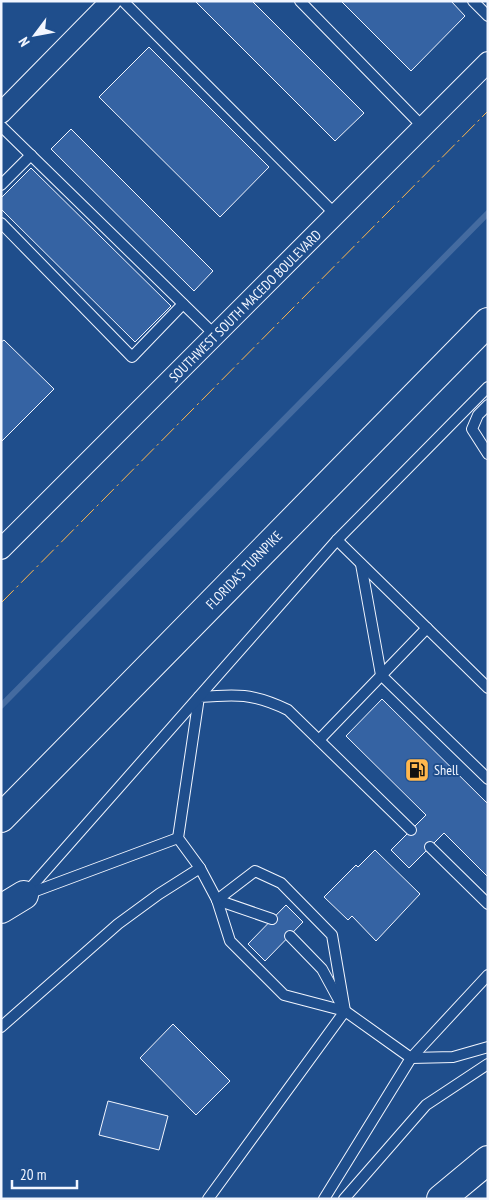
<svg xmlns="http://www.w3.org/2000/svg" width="489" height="1200" viewBox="0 0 489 1200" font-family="'PT Sans Narrow',sans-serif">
<rect width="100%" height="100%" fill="#1f4e8c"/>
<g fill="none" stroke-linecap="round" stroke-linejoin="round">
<polyline stroke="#446ba0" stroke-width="6" points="1,706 488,213"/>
</g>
<g fill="#3563a3" stroke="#f2f6ff">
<polygon points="195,1 252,1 364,113 335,141"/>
<polygon points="341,1 451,1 465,16 411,71"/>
<polygon points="149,47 269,167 220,217 99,97"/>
<polygon points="71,129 213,271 194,291 51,149"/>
<polygon points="31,168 171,306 135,342 1,209 1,198"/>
<polygon points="4,340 54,389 1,442 1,342"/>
<polygon points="382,699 488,804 488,877 444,833 409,868 391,850 426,815 346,736"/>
<polygon points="375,850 420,894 376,941 352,916 348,920 324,897 356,865 358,867"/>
<polygon points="286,905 303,922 265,961 248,944"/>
<polygon points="173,1024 230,1081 196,1115 140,1058"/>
<polygon points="108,1101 168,1116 159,1150 99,1135"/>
</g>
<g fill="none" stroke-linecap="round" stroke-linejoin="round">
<defs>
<g id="service">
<polyline points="123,1 336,215"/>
<polyline points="300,1 423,127"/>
<polyline points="473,1 488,16"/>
<polyline points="1,126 215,335"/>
<polyline points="1,185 31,155"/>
<polyline points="1,223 132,357 183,304"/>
<polyline points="488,405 478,415 472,429 488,454"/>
<polyline points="337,540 488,688"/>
<polyline points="361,564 381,675 488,779"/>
<polyline points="319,740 427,628"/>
<path d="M411 830 288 710C253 693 236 694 199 697L178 838 200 868 217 900 230 941 284 995 345 1011 411 1058 453 1057 488 1047"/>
<polyline points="430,847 488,904"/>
<polyline points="25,894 337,540 488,387"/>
<polyline points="25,895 178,838"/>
<polyline points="217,900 272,919"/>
<polyline points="290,936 322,969 341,1004"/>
<polyline points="1,1027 118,924 159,894 200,868"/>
<polyline points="208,1199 345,1011 332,935 281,883 255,871 217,900"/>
<polyline points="324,1199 411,1058 488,975"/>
<polyline points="344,1199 426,1105 488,1064"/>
</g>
<g id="minor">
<polyline points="1,113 111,1"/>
<polyline points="1,549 488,62"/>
</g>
<g id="motorway">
<polyline points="1,818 488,322"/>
<polyline points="1,909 24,895"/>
<polyline points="441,1199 488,1160"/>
</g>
</defs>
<use href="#service" stroke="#f2f6ff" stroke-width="12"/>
<use href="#minor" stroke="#f2f6ff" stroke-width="22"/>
<use href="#motorway" stroke="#f2f6ff" stroke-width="30"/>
<use href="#service" stroke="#1f4e8c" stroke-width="10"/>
<use href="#minor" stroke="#1f4e8c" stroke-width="20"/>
<use href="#motorway" stroke="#1f4e8c" stroke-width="28"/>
<polyline stroke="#ffb74d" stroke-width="1" stroke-dasharray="18 4 2.5 4" stroke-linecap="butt" points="1,603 488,111"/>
</g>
<defs>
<symbol id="fuel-square" viewBox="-11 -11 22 22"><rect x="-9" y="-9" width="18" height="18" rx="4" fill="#ffb74d" stroke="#1f4e8c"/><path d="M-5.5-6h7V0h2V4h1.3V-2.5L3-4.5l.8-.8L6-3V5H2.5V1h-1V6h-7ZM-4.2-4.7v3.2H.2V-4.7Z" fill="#111"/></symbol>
</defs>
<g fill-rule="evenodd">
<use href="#fuel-square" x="403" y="756" width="28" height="28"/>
</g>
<g text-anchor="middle" stroke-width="4" stroke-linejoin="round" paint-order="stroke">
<g font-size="14" fill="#f2f6ff" stroke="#1f4e8c">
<text transform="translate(245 306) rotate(-45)" y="5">SOUTHWEST SOUTH MACEDO BOULEVARD</text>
<text transform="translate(244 570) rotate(-46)" y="5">FLORIDA'S TURNPIKE</text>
</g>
<g font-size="14" fill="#f2f6ff" stroke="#1f4e8c" text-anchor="start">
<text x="434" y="775">Shell</text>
</g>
</g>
<rect width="489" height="1200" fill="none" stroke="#f2f6ff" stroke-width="5"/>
<g transform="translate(35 35) rotate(238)" stroke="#1f4e8c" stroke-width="4" paint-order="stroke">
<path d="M0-4L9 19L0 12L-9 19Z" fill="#f2f6ff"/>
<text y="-8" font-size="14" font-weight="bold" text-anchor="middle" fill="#f2f6ff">N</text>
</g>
<path d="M12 1180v8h65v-8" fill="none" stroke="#f2f6ff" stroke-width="2.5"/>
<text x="20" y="1180" font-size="15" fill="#f2f6ff" stroke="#1f4e8c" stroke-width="4" paint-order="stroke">20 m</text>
</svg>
